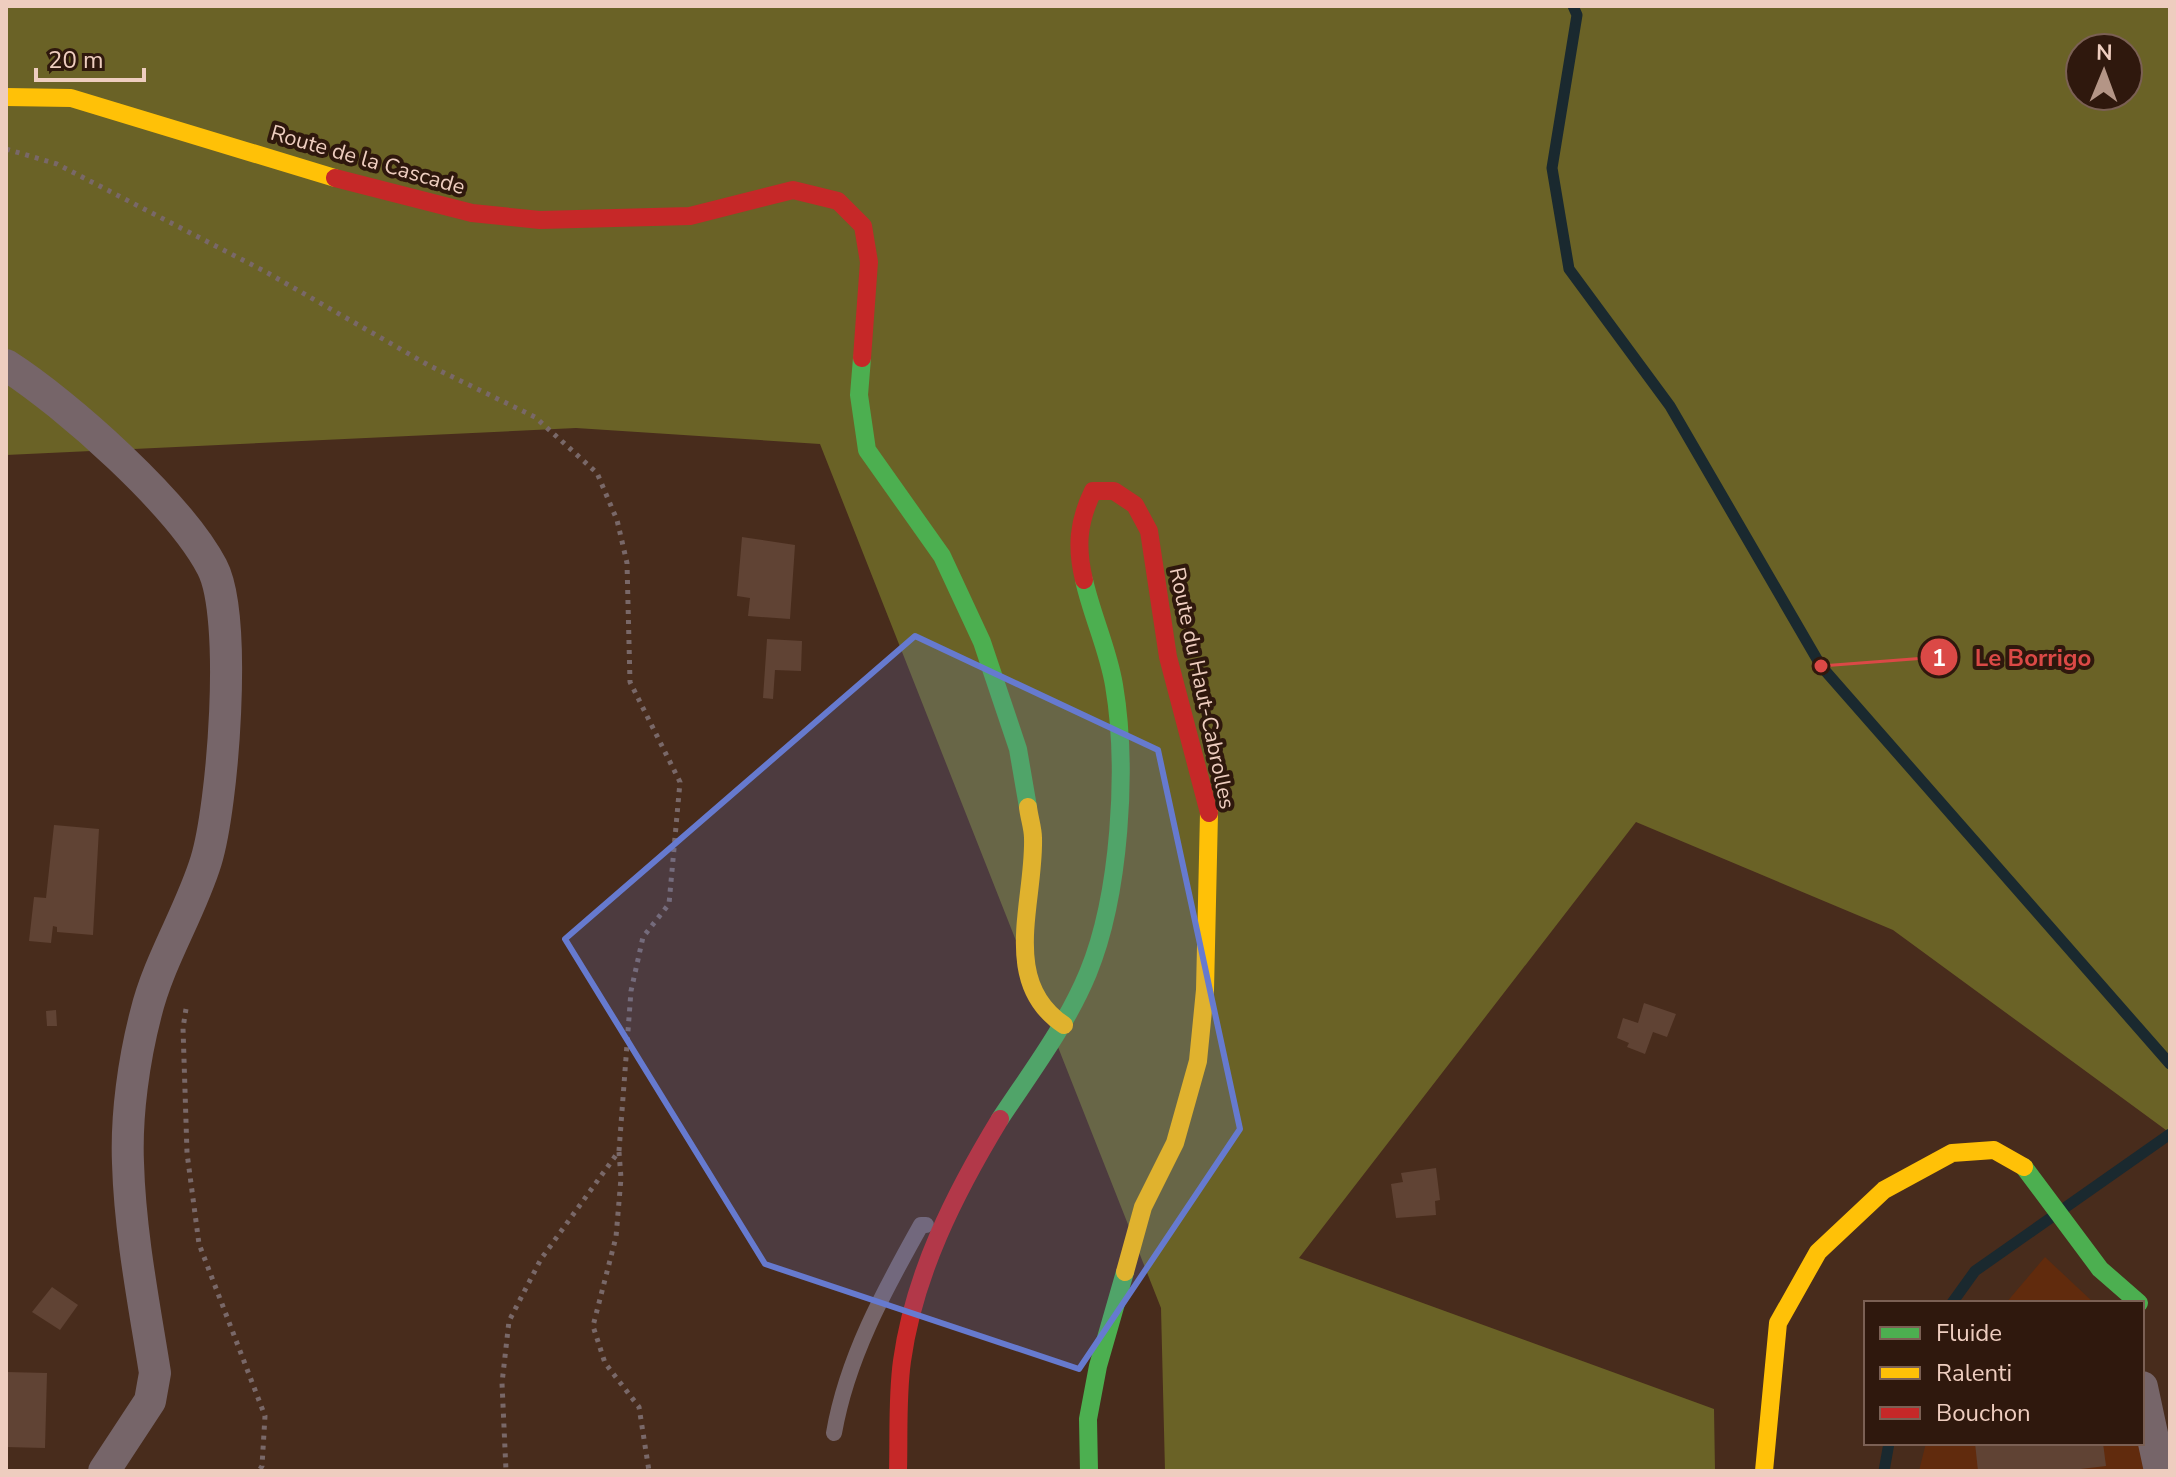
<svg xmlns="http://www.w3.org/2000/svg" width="2176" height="1477" viewBox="0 0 2176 1477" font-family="'Nunito Sans',sans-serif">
<rect width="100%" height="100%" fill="#482c1c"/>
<g fill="#612b0d">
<polygon points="2045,1257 2094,1303 2006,1303"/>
<polygon points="1926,1443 2142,1443 2160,1471 1919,1471"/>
</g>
<path fill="#6a6226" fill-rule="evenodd" d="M6 6H2170V1133L1893 930 1636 822 1299 1258 1714 1409 1715 1471H1165L1161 1308 820 444 576 428 6 455ZM2080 48H2128V96H2080Z"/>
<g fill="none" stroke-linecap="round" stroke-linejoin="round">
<g stroke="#1a292f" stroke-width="11">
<polyline points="1573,6 1577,15 1552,168 1569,269 1670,406 1821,666 2170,1064"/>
<polyline points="2066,1207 2170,1134"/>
<polyline points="1952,1303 1975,1271 2052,1217"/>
<polyline points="1884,1471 1889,1443"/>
</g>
</g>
<g fill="#604334">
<polygon points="742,537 795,545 790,619 748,616 750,598 737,596"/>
<polygon points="767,639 802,641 801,671 775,670 773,699 763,698"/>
<polygon points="54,825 99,829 93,935 57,932 57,927 53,926 51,943 29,941 34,897 46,898"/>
<polygon points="1644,1003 1676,1014 1667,1037 1653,1032 1645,1054 1627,1047 1629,1043 1617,1038 1623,1018 1638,1023"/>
<polygon points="56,1010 57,1026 47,1026 46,1011"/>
<polygon points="1436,1168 1440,1200 1435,1201 1436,1215 1396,1218 1391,1184 1403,1182 1401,1173"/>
<polygon points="52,1287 78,1305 60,1330 32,1312"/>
<polygon points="6,1372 47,1373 45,1448 6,1447"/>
<polygon points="1975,1443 2103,1443 2106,1466 2064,1471 1978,1471"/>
</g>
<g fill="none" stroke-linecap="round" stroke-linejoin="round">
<g stroke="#796868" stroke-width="5" stroke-dasharray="4 6" stroke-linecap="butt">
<polyline points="6,149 57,164 266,272 430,366 535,417 597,473 617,520 627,563 630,682 680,782 669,904 643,937 631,991 619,1151 541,1259 509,1321 502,1383 506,1471"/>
<polyline points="186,1009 183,1028 187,1153 199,1244 265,1416 262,1466 259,1471"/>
<polyline points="619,1152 621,1178 616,1237 593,1326 605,1363 639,1407 649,1471"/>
</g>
<path stroke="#766569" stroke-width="16" d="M834 1433C847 1358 884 1291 921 1225H926"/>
<g stroke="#766569" stroke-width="32">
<path d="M6 365C67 404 179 504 212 567 238 616 223 806 206 861 190 913 159 960 146 1013 134 1059 126 1115 128 1163 130 1233 144 1304 155 1373L150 1401 104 1471"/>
<polyline points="2142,1387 2160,1471"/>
</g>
<g stroke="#4caf50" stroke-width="18">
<polyline points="862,358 859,395 867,450 942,556 982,642 1018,749 1028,807"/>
<path d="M1000 1119C1031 1072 1066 1026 1088 973 1120 895 1128 768 1114 685 1108 649 1092 616 1084 580"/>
<polyline points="2024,1167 2100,1269 2139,1303"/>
<polyline points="1089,1471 1088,1419 1098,1366 1125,1272"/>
</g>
<g stroke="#ffc107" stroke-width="18">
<polyline points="6,97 71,98 335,178"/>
<path d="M1028 807C1029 817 1033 828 1033 838 1035 901 999 982 1064 1025"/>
<polyline points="1125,1272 1143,1207 1175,1143 1198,1061 1205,990 1209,813"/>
<polyline points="1764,1471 1778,1323 1818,1252 1884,1190 1952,1153 1994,1150 2024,1167"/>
</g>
<g stroke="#c62828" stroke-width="18">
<polyline points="335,178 472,213 540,220 690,216 793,190 838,201 863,226 869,262 862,358"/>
<path d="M1084 580C1076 547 1078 522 1093 491H1114L1135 505 1149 531 1168 657 1209 813"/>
<path d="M898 1471C899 1434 897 1397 902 1361 914 1274 955 1193 1000 1119"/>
</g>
</g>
<path fill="#667acf" fill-opacity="0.2" stroke="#667acf" stroke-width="6" stroke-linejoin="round" d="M915 636 1158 750 1240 1129 1079 1369 765 1264 565 939Z"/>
<g text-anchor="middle" stroke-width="8" stroke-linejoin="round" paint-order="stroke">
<g font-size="22" fill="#eecdbf" stroke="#2f180d">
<text transform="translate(368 159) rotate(16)" y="8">Route de la Cascade</text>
<text transform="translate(1203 688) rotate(78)" y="8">Route du Haut-Cabrolles</text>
</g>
</g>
<path fill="none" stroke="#db4946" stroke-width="3" d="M1821 666L1939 657"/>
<g fill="#db4946" stroke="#2f180d" stroke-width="3">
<circle cx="1821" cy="666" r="8"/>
<circle cx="1939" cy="657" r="20"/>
</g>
<g font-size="24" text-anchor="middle" font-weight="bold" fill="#fff">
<text x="1939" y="666">1</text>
</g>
<g font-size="24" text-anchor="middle" font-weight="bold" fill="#db4946" stroke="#2f180d" stroke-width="8" stroke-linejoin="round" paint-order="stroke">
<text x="2033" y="666">Le Borrigo</text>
</g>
<rect width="2176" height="1477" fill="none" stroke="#eecdbf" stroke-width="16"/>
<rect x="1864" y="1301" width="280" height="144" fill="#2f180d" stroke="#7b6054" stroke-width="2"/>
<rect x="1880" y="1327" width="40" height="12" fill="#4caf50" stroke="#7b6054" stroke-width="2"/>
<text x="1936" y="1341" font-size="24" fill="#eecdbf">Fluide</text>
<rect x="1880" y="1367" width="40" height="12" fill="#ffc107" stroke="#7b6054" stroke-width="2"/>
<text x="1936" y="1381" font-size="24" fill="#eecdbf">Ralenti</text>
<rect x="1880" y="1407" width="40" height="12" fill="#c62828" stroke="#7b6054" stroke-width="2"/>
<text x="1936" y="1421" font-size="24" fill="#eecdbf">Bouchon</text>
<g transform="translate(2104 72) rotate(1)"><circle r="38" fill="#2f180d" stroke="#7b6054" stroke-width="2"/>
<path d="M0-6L14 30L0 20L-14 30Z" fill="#b49586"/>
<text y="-12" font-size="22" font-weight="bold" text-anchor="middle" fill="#eecdbf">N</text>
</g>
<path d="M36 68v12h108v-12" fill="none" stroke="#eecdbf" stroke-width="4"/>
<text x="48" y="68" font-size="24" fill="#eecdbf" stroke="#2f180d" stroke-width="6" paint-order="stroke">20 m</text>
</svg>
